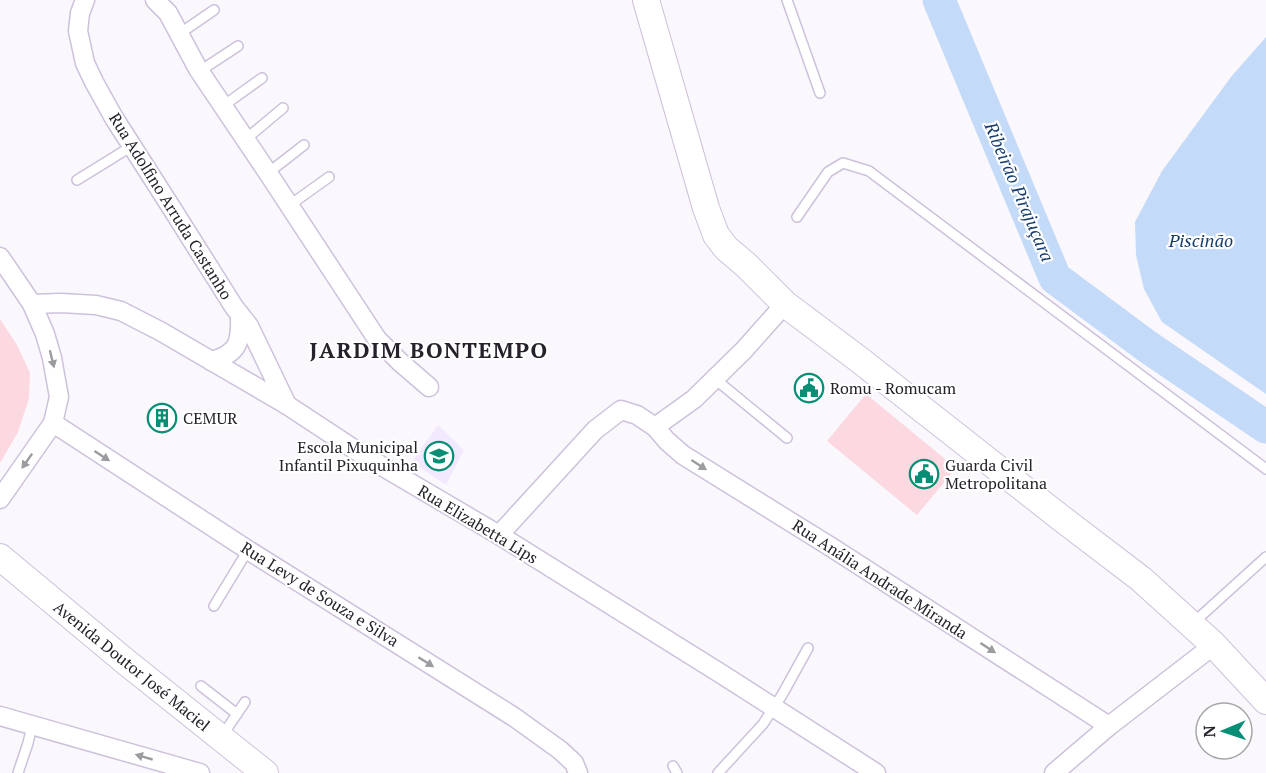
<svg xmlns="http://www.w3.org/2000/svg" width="1266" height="773" viewBox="0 0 1266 773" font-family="'PT Serif',serif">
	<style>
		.built { fill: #f3e9fe }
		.green { fill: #fcd8e1 }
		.water { fill: #c3daf8 }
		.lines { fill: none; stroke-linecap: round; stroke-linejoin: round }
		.river { stroke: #c3daf8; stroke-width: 33 }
		.lane-casing { stroke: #cec1db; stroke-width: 12 }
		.street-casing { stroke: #cec1db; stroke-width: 21 }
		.secondary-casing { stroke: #cec1db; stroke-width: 28 }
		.lane { stroke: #fff; stroke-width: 9 }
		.street { stroke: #fff; stroke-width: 18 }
		.secondary { stroke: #fff; stroke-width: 26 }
		.oneway { fill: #9d9ba0 }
		.labels { text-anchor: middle; stroke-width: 4.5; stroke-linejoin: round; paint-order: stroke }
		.street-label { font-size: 16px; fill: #26212b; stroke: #fff }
		.poi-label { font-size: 16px; fill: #26212b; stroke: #fff; text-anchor: start }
		.water-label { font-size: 18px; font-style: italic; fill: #163d6a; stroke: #fff }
		.district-label { font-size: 22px; font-weight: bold; letter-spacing: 1.5px; fill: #26212b; stroke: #fff }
	</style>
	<rect width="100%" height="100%" fill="#faf7fd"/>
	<polygon class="built" points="438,425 464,450 446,485 412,462"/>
	<g class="green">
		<polygon points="0,319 17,345 30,373 29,398 18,432 0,463"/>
		<polygon points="866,394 956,468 917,515 827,441"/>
	</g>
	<polygon class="water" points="1266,37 1266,394 1162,322 1144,289 1136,255 1135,222 1162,171 1231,77"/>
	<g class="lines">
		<polyline class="river" points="939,0 1055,278 1148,347 1266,427"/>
		<g class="lane-casing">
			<g id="lane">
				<polyline points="787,0 820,93"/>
				<polyline points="179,34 214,10"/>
				<polyline points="200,71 238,46"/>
				<polyline points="223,106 262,78"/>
				<polyline points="246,139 283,108"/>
				<polyline points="268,173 304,145"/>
				<polyline points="77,180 132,146"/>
				<polyline points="290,205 329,177"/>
				<polyline points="797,217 828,172 843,163 869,171 1266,469"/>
				<polyline points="715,379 787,438"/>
				<polyline points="214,606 248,550"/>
				<polyline points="1192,624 1266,557"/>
				<polyline points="201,686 237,714"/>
				<polyline points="222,736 245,702"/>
				<polyline points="673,766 677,773"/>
				<polyline points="18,773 28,743 32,726"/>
				<polyline points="718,773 763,724 782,695 808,648"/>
			</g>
		</g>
		<g class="street-casing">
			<g id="street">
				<polyline points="85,0 80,13 78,31 85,63 94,82 114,118 171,207 234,307 249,326 287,405"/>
				<polyline points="155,0 168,13 198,69 268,173 377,339 400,362 429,387"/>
				<polyline points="0,257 32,304 45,334 52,358 59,397 53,423 0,499"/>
				<polyline points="32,304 61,303 96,305 121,311 160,331 287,405 363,455 499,535 723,675 876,773"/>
				<path d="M211 361C239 354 241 341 240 315"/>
				<polyline points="53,423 248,550 514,717 560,750 574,763 578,773"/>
				<polyline points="655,427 667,441 683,455 831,547 1109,726"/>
				<polyline points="499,535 595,430 621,410 637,415 655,427 694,399 744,350 785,304"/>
				<polyline points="0,716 200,773"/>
				<polyline points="1054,773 1109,726 1214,645"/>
			</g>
		</g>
		<g class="secondary-casing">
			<g id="secondary">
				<polyline points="646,0 706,208 716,235 726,248 746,265 785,304 861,361 1061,518 1141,579 1214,645 1266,701"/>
				<polyline points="0,557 126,662 265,773"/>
			</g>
		</g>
		<use href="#lane" class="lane"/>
		<use href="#street" class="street"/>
		<use href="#secondary" class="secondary"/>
	</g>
	<defs><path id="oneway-solid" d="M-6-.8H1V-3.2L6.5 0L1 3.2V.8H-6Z" transform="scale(1.5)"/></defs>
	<g class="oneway">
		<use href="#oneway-solid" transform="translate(52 359) rotate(76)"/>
		<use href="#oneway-solid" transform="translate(102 456) rotate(33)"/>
		<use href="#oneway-solid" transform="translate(27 461) rotate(125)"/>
		<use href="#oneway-solid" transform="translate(699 465) rotate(33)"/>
		<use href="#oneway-solid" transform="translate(988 648) rotate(33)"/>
		<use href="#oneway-solid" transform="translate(426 662) rotate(32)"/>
		<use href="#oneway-solid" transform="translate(144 757) rotate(-164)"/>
	</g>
	<defs>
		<g id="civic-ring" transform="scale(1.5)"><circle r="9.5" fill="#fff" stroke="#078e75" stroke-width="1.5"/><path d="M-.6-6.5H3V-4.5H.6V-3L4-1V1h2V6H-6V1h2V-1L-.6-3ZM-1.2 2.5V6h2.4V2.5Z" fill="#078e75"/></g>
		<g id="building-ring" transform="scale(1.5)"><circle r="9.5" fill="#fff" stroke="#078e75" stroke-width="1.5"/><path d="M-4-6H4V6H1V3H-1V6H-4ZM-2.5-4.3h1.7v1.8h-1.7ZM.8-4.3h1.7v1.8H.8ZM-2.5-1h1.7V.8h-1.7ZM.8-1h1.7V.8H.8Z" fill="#078e75"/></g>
		<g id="school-ring" transform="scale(1.5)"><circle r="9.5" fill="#fff" stroke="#078e75" stroke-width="1.5"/><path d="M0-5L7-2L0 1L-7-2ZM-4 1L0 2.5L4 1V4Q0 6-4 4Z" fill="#078e75"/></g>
	</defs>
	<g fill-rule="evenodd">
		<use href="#civic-ring" x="809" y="388"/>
		<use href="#building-ring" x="162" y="418"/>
		<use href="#school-ring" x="439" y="456"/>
		<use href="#civic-ring" x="924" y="474"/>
	</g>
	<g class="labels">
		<g class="street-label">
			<text transform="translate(171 206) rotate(58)" y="6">Rua Adolfino Arruda Castanho</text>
			<text transform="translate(478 524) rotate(31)" y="6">Rua Elizabetta Lips</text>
			<text transform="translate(880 579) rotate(33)" y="6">Rua Anália Andrade Miranda</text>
			<text transform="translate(320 594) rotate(32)" y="6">Rua Levy de Souza e Silva</text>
			<text transform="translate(132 666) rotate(39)" y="6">Avenida Doutor José Maciel</text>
		</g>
		<g class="poi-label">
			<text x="830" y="394">Romu - Romucam</text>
			<text x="183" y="424">CEMUR</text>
			<text x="418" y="453" text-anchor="end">Escola Municipal<tspan x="418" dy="18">Infantil Pixuquinha</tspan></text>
			<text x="945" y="471">Guarda Civil<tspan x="945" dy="18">Metropolitana</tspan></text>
		</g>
		<g class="water-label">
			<text transform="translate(1019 192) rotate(67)" y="6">Ribeirão Pirajuçara</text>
			<text x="1201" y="247">Piscinão</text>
		</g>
		<g class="district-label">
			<text x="429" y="358">JARDIM BONTEMPO</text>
		</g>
	</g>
	<g transform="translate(1224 731) rotate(268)"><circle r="28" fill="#ffffff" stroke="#a8a6aa" stroke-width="1.5"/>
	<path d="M0-4.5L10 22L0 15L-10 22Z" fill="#078e75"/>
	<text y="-9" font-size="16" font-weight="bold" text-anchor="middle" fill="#26212b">N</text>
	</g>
</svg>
